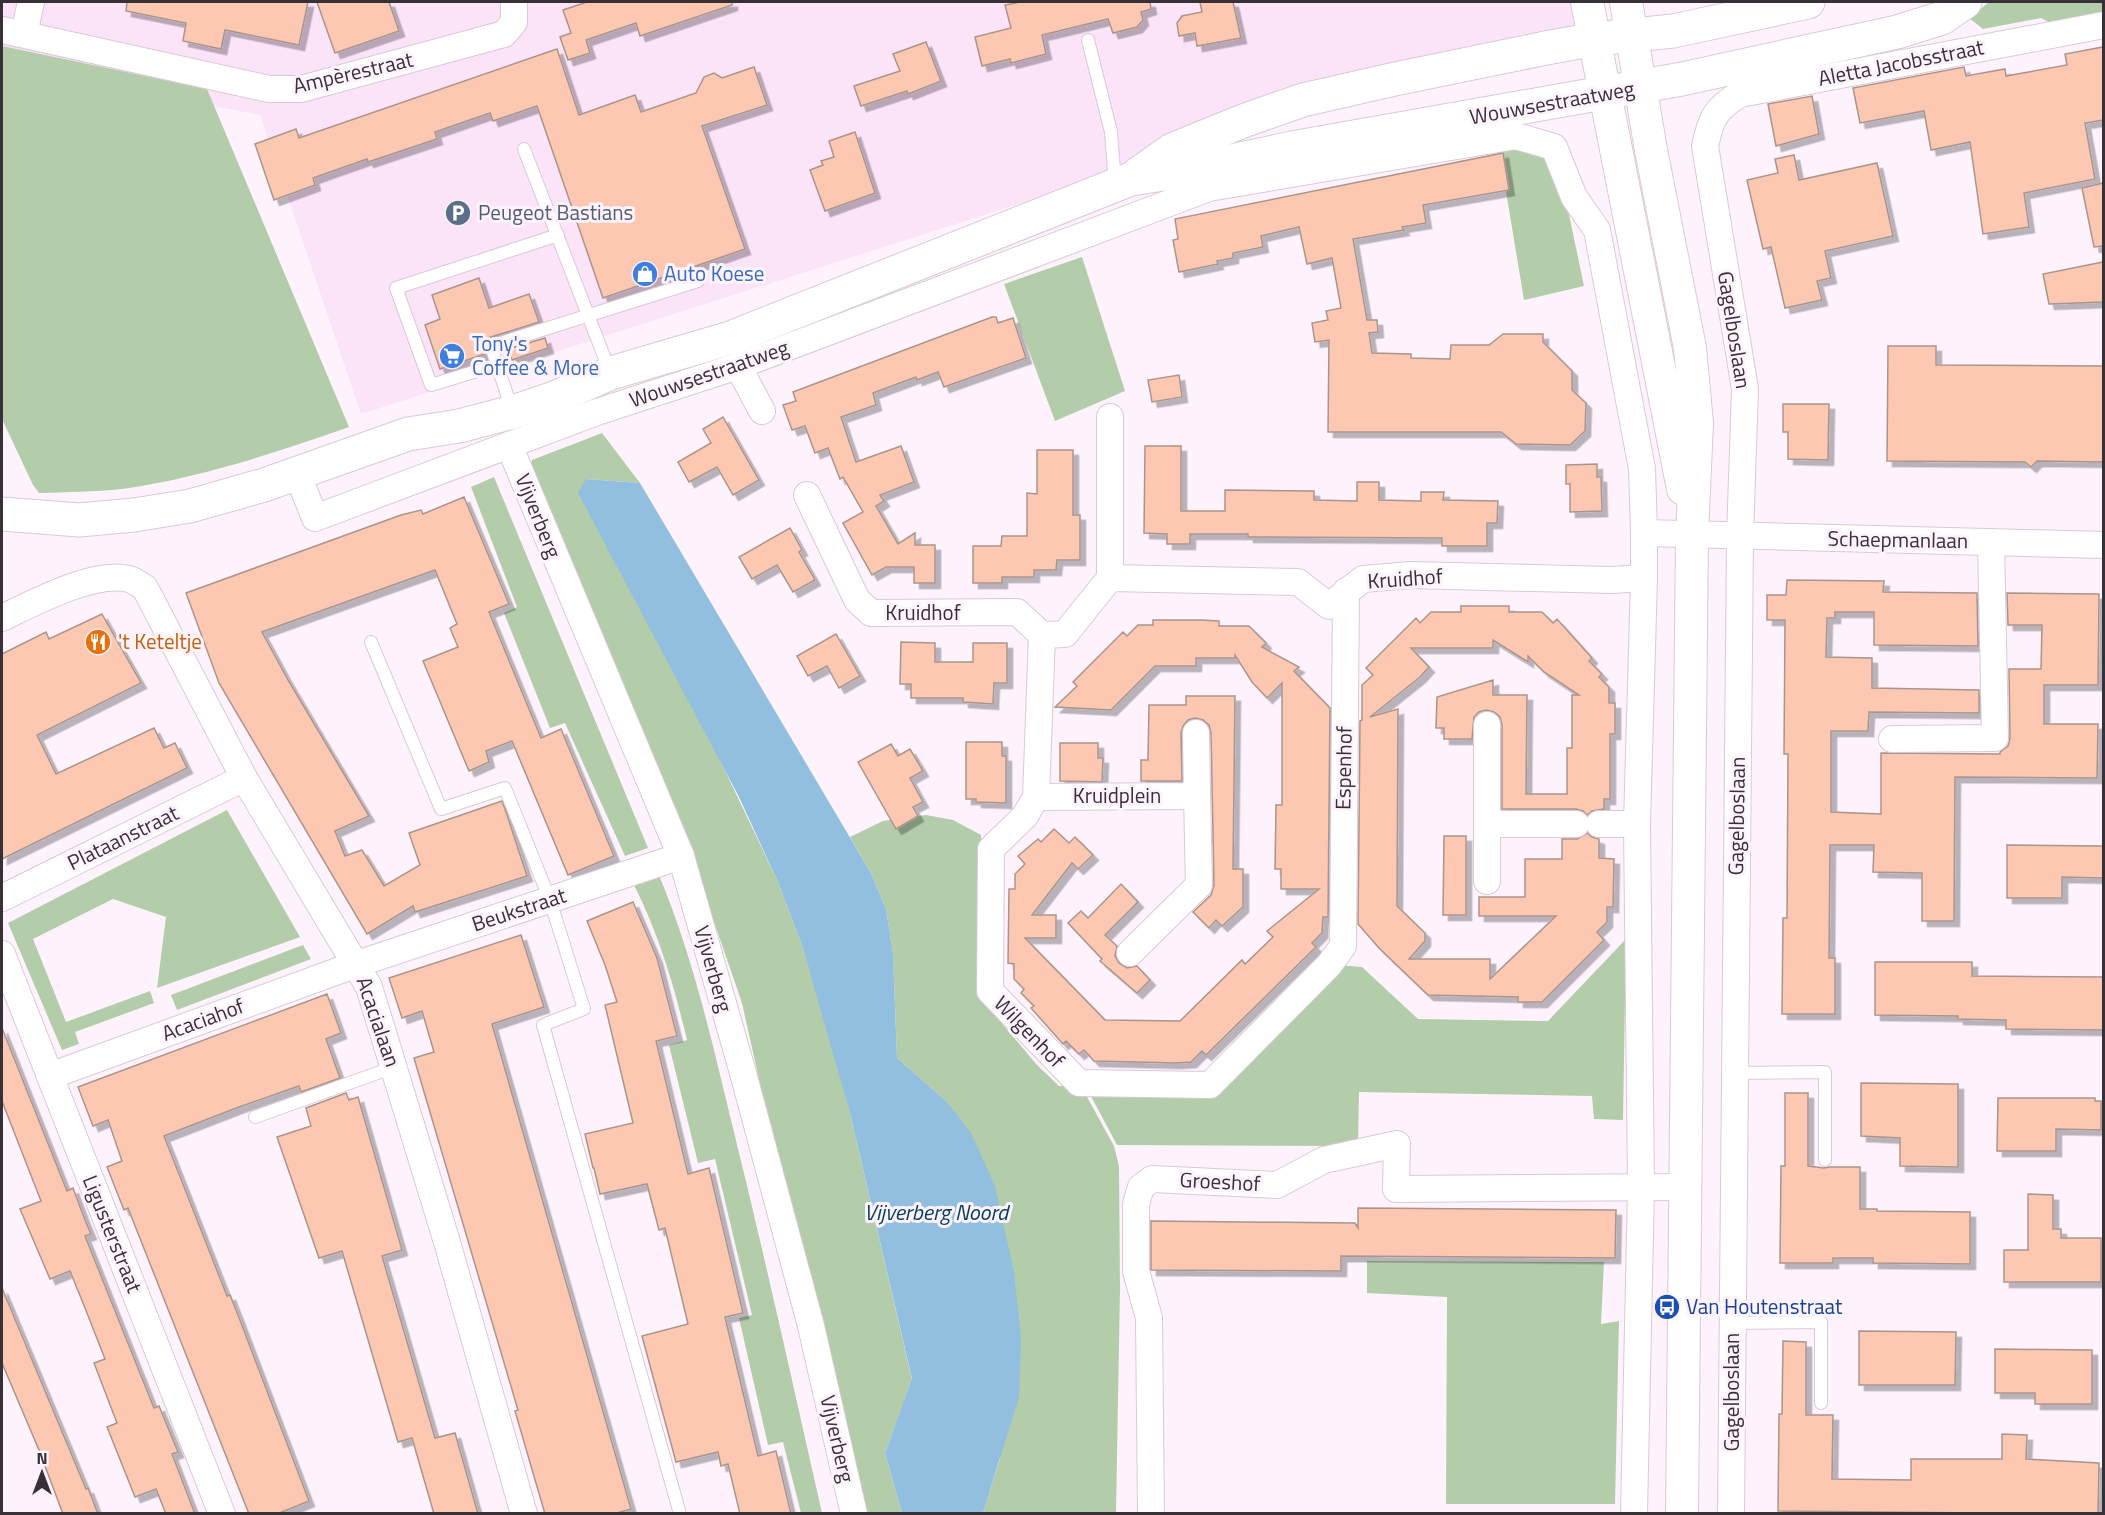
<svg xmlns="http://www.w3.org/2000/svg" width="2105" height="1515" viewBox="0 0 2105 1515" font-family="'Titillium Web',sans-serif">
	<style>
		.built { fill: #fbe3f8 }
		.green { fill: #b3cca9 }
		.water { fill: #92bfdf }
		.building { fill: #fcc8b2; stroke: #aa958c; stroke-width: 1.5; filter: url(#shadow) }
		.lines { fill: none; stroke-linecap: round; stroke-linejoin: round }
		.service-casing { stroke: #dac9d8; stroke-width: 14 }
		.minor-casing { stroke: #dac9d8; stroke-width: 28 }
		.tertiary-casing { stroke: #dac9d8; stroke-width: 34 }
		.secondary-casing { stroke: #dac9d8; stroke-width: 35 }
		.service { stroke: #fff; stroke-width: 12 }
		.minor { stroke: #fff; stroke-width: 26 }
		.tertiary { stroke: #fff; stroke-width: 32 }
		.secondary { stroke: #fff; stroke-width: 33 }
		.labels { text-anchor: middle; stroke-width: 6; stroke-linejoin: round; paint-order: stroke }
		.street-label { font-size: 21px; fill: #373137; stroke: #fef3fd }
		.service-label { font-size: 21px; fill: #4e5e75; stroke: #fef3fd; text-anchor: start }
		.shop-label { font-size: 21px; fill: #366cbe; stroke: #fef3fd; text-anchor: start }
		.food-label { font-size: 21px; fill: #c56008; stroke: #fef3fd; text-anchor: start }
		.transit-label { font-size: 21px; fill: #164399; stroke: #fef3fd; text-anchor: start }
		.water-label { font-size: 22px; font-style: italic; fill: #043f5e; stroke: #fef3fd }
	</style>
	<defs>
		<filter id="shadow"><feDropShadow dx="5.5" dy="5.5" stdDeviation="0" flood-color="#0004"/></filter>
	</defs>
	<rect width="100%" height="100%" fill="#fef3fd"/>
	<polygon class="built" points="2,2 1582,2 1586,23 361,414 260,115 2,65"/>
	<g class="green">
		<polygon points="1989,2 2103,2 2103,16 2054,25 2041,18 1983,29 1969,18"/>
		<path d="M2 46 207 89 349 427C275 453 200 478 122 489 95 492 66 492 39 493L33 485 2 419Z"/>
		<polygon points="1498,143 1540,145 1559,167 1584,286 1524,300"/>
		<polygon points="1082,257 1125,391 1055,421 1004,284"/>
		<polygon points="602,433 640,483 586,479 778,882 803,948 827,1028 851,1117 912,1380 885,1453 902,1513 856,1513 742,1003 690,852 529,470 532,460"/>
		<polygon points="494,477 648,848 625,856 565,723 550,728 504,613 517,607 471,487"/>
		<polygon points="227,810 300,937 157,988 166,917 113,899 33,939 66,1022 150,991 154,1003 75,1032 79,1044 62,1050 8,923"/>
		<polygon points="926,815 953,820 981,835 984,1002 1037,1065 1059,1086 1081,1086 1114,1146 1119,1166 1120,1289 1116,1513 983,1513 1000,1459 947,1102 897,1058 893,953 886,909 871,873 850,837 883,821"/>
		<path d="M658 873C691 951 710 1033 730 1116 763 1248 792 1381 822 1513H801L783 1442 768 1445 739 1318 752 1315 715 1159 698 1163 669 1045 687 1040C674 985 658 931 632 881Z"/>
		<polygon points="1626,939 1623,1120 1594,1119 1592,1096 1359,1092 1358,1146 1117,1145 1085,1085 1213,1091 1338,965 1362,967 1418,1019 1548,1021"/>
		<polygon points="303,945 311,959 177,1010 171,995"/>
		<polygon points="1367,1261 1604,1262 1601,1324 1619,1321 1615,1504 1446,1504 1447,1297 1367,1293"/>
	</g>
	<polygon class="water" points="586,479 640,483 871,873 886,909 893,953 897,1058 947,1102 971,1133 995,1186 1014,1272 1021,1338 1019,1397 983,1513 902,1513 885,1453 912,1379 851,1117 803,948 778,882 739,797 578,493"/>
	<g class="building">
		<polygon points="127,2 308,2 299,45 225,30 221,49 183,41 186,23 126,11"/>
		<polygon points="317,2 389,2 399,31 335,53"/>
		<polygon points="587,2 732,2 732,5 640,36 636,23 586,40 590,53 568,60 560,37 571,33 563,10"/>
		<polygon points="1020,2 1150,2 1151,9 1141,12 1143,20 1137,27 1113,33 1108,19 1042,35 1046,54 1011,63 1010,59 982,66 975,37 1011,28 1005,5"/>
		<polygon points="1200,2 1233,2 1241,38 1197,46 1195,33 1179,36 1177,23 1182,16 1202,12"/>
		<polygon points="926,42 941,81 908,94 907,91 861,106 854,86 900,71 893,54"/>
		<polygon points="2103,47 2103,120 2085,123 2095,179 2024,193 2029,227 1983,234 1970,142 1931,150 1924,111 1860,123 1853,88 1964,67 1966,76 2005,69 2006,76 2067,65 2065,54"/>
		<polygon points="557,49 579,115 635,95 641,112 696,93 704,77 714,73 722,78 754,67 767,105 702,126 745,249 603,298 537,106 493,121 490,113 435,132 437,139 368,162 367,159 313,178 315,185 274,200 255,144 296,129 299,138"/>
		<polygon points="1812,96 1819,134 1776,146 1768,104"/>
		<polygon points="855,132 875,193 825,211 810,170 823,165 821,161 834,157 829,141"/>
		<polygon points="1503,153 1509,190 1423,205 1426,223 1402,227 1404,230 1353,239 1367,320 1377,320 1378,332 1369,333 1372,353 1411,354 1411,358 1450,359 1451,345 1489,345 1503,334 1543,334 1543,342 1572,371 1572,390 1586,403 1585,431 1570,445 1516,444 1501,432 1328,432 1329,340 1315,342 1312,323 1328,320 1326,311 1341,308 1332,258 1307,264 1299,227 1261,236 1263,247 1233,253 1233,258 1217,261 1218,264 1179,272 1173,240 1178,239 1175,219"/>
		<polygon points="1794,155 1799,180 1877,163 1893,236 1825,251 1831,278 1817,281 1822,300 1785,308 1771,247 1763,249 1747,180 1778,173 1775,159"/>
		<polygon points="2103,183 2103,246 2094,247 2082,188"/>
		<polygon points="2103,262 2103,302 2049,304 2043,274"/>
		<polygon points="479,278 489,308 529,294 539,322 488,338 483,345 485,354 440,369 425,325 440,319 432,295"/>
		<polygon points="992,317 996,317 998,323 1013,318 1026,358 944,387 938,372 917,380 916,377 873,393 876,405 841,417 856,462 901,446 914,482 880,495 884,501 876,506 898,544 915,533 915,545 935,545 935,583 914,583 914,567 886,567 872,575 843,523 863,512 843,477 840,479 828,448 815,453 805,426 792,430 783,405 796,401 793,392"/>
		<polygon points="545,338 548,348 512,360 508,349"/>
		<polygon points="1888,346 1936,346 1936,365 2103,366 2103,462 2037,461 2031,467 2025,462 1887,461"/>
		<polygon points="1179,375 1182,397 1152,402 1148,380"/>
		<polygon points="1783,404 1829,404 1828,460 1788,459 1788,432 1783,432"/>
		<polygon points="723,417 759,480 733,495 717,467 689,482 678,462 711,443 703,429"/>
		<polygon points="1145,446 1181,446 1181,511 1225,511 1225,490 1314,491 1314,500 1357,501 1357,482 1379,482 1379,500 1421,501 1421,492 1444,492 1443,500 1498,501 1497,523 1487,523 1487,546 1442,546 1442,538 1248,537 1248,534 1190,534 1190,544 1167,544 1167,534 1144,533"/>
		<polygon points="1037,450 1073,450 1073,515 1080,515 1080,560 1057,560 1056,570 1034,570 1034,577 1002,577 1002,583 973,583 973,546 1001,546 1002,536 1027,536 1027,493 1037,494"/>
		<polygon points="1597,464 1597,477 1601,477 1602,511 1570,512 1570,484 1566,484 1566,465"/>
		<polygon points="464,497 509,604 489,612 510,663 541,738 561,729 614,856 568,875 512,741 486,751 489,762 469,771 423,661 458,647 450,628 457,624 435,570 262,632 288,680 369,816 335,831 345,856 362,850 384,886 420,865 409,833 502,801 506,812 527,876 415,912 413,906 367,934 219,683 186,593 401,515 421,510 423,514"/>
		<polygon points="790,528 802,550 799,552 815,580 793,592 777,565 752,579 739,557"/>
		<polygon points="1787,580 1884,581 1883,592 1977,593 1978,646 1874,645 1874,612 1835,612 1835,618 1827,618 1826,657 1872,658 1872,688 1979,690 1979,713 1869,712 1868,731 1831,731 1831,812 1881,814 1881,753 2000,754 2000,752 2008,746 2010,738 2009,669 2041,669 2042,625 2008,625 2007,593 2099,594 2098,685 2044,685 2044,724 2098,724 2097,778 1955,777 1954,921 1922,921 1922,873 1873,872 1874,845 1830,845 1829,958 1835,958 1835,1014 1782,1014 1783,918 1787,918 1788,754 1784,754 1785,620 1767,620 1767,595 1786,595"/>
		<polygon points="1461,606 1509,606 1509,612 1542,612 1553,623 1557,619 1592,658 1589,661 1602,674 1599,677 1609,687 1609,703 1615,703 1615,734 1610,734 1610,799 1604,799 1604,809 1592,811 1587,815 1583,811 1576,809 1502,809 1502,725 1500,717 1494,712 1486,710 1479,712 1474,717 1472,739 1444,739 1444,728 1436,728 1437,697 1493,680 1493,695 1527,695 1526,794 1567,794 1567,748 1572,748 1572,695 1579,695 1544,672 1528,656 1528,662 1493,640 1493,648 1411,648 1429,667 1420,677 1370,717 1398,709 1397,906 1425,933 1425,941 1409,959 1490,959 1490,979 1556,916 1479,916 1479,897 1525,897 1525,859 1562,859 1562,839 1577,839 1587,833 1592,837 1599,839 1599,858 1614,859 1613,907 1607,907 1607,922 1597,932 1604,940 1542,1002 1518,1002 1518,997 1428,995 1379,948 1358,924 1360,721 1362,720 1362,685 1373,675 1366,668 1416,618 1420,623 1431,612 1461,612"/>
		<polygon points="102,614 141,683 37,735 56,774 154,728 164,748 175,743 187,768 2,859 2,654 46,632 49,639"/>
		<polygon points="1153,620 1201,620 1219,621 1219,626 1249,626 1266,643 1262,647 1299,667 1294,671 1330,708 1328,917 1323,917 1322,933 1312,943 1316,947 1206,1055 1202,1051 1191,1062 1176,1063 1094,1061 1084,1050 1079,1054 1066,1041 1063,1044 1031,1008 1034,1006 1021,993 1024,989 1014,979 1014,964 1008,963 1009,889 1015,889 1015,874 1025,864 1018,856 1038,839 1041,842 1054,829 1069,843 1075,837 1093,855 1078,869 1072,863 1032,915 1056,915 1056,938 1025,938 1105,1020 1180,1021 1242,960 1245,964 1273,937 1267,931 1319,889 1281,889 1281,869 1275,869 1276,805 1282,805 1282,683 1267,698 1252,682 1235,655 1235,658 1196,658 1196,666 1155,666 1111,710 1055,707 1077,686 1073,682 1123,632 1127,636 1138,625 1153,625"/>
		<polygon points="836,634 860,676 839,688 827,666 808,676 797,656"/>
		<polygon points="901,642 935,643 935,662 973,662 973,643 1007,643 1007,683 994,683 993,704 963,702 963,698 911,698 911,684 900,684"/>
		<polygon points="1186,696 1235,696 1233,869 1243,869 1243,907 1222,926 1216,920 1209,928 1193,912 1211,895 1214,885 1211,733 1209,725 1203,720 1195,718 1188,720 1183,726 1181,733 1182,781 1141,781 1141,760 1148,760 1149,705 1186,705"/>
		<polygon points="966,742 1002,742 1002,756 1006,756 1006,803 976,802 976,799 966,799"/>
		<polygon points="1060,743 1098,743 1098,758 1103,758 1102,782 1060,781"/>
		<polygon points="891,744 898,756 910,749 923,771 910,778 923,802 913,807 918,816 896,829 858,762"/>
		<polygon points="1444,836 1466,836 1466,915 1443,915"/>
		<polygon points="2007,845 2103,846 2103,878 2062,877 2062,898 2007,898"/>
		<polygon points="1121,884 1138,902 1105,935 1117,946 1115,956 1119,963 1127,968 1137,966 1150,980 1137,993 1100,961 1102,959 1068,923 1081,911 1088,918"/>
		<polygon points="633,902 657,958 677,1036 656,1041 688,1174 709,1168 743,1313 725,1317 758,1456 776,1451 791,1514 740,1514 728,1464 721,1466 718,1452 676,1462 642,1336 688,1324 665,1228 659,1230 647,1184 600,1194 594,1168 593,1168 585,1134 633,1123 605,1005 617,1002 605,965 587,921"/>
		<polygon points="521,935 544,1007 492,1024 631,1509 613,1514 545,1514 515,1411 518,1410 414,1058 434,1052 422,1011 402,1018 389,978"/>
		<polygon points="1875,962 1972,962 1972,976 2103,977 2103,1030 2006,1029 2006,1020 1958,1019 1958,1016 1875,1015"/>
		<polygon points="327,994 341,1033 326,1039 340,1078 301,1092 299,1086 239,1107 164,1136 227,1296 230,1295 238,1315 309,1501 277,1514 249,1514 128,1208 124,1210 107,1167 122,1161 108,1120 93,1126 78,1087"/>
		<polygon points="2,1028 67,1191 73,1188 85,1220 91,1234 85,1236 154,1408 159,1406 178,1452 172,1454 195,1514 166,1514 156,1489 135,1497 107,1427 117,1423 94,1363 105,1359 85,1308 70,1271 50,1279 20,1209 41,1201 2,1101"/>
		<polygon points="1861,1083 1958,1084 1958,1167 1900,1166 1900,1138 1861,1136"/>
		<polygon points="346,1093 349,1100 358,1097 402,1250 382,1256 435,1438 455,1433 478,1514 434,1514 412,1438 398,1442 342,1251 319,1258 277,1137 311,1126 306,1108"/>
		<polygon points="1785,1093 1808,1093 1808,1166 1824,1168 1830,1167 1860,1167 1860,1209 1877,1209 1877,1211 1970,1212 1970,1264 1873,1263 1873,1258 1833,1258 1833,1263 1780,1263 1781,1166 1785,1166"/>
		<polygon points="1998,1098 2095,1098 2095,1101 2101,1101 2101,1130 2056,1129 2056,1151 1997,1151"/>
		<polygon points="2028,1194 2053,1195 2053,1229 2061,1229 2061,1238 2101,1238 2101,1282 2004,1282 2004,1250 2028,1250"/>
		<polygon points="1358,1208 1616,1210 1615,1258 1341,1256 1341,1271 1151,1270 1151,1221 1355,1223 1358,1228"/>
		<polygon points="2,1288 86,1489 88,1488 98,1514 63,1514 39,1450 2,1363"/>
		<polygon points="1859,1331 1956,1332 1955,1385 1859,1385"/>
		<polygon points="1783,1341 1806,1342 1806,1415 1833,1415 1832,1479 1911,1480 1911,1459 2002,1459 2002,1434 2027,1435 2026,1459 2099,1463 2098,1514 1778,1511 1779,1414 1782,1414"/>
		<polygon points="1995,1349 2092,1350 2092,1404 2035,1404 2035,1393 1995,1393"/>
	</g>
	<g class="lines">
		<g class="service-casing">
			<g id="service">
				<polyline points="1088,40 1111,132 1115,183"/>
				<polyline points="524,149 610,372"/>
				<polyline points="497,365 431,385 396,288 558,235"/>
				<polyline points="512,410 491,346 698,281"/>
				<polyline points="371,642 441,809 505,788 550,900 584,1009 543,1025 680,1514"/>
				<polyline points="1734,1073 1825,1072 1825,1160"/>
				<polyline points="255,1117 394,1067"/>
				<polyline points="1732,1323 1821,1322 1821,1403"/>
			</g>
		</g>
		<g class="minor-casing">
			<g id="minor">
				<polyline points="2,30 269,89 301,89 504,34 514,22 514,2"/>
				<polyline points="24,34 31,2"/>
				<polyline points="738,366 762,411"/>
				<polyline points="509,445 681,856 743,1073 811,1326 854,1514"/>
				<polyline points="297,473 315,518 597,412 738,366 1209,188 1516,136 1554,147 1574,197 1597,230 1642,469 1644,533 1644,578 1637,824 1641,1187 1634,1514"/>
				<polyline points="807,495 857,600 871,613 1017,612 1042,635 1065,634 1110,578 1298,582 1329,606 1363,579 1410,575 1612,580 1644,578"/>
				<polyline points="1644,533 2104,545"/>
				<polyline points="1110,578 1110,417"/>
				<path d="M2 618C33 603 95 570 129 579 134 580 140 585 145 588L244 778 369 987 447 1242 524 1514"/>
				<polyline points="1042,635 1036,797 1025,816 991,849 990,991 1079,1083 1210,1085 1329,965 1343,946 1346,591"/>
				<polyline points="1487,725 1487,824 1576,824"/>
				<polyline points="1892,739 1995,738 1991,542"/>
				<polyline points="1036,797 1197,796 1196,733"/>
				<polyline points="1487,824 1487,881"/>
				<polyline points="1599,824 1637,824"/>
				<polyline points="2,898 244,778"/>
				<polyline points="1130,953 1199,885 1197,796"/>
				<polyline points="2,954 222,1514"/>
				<polyline points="50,1076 357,964 681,856"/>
				<polyline points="1151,1514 1149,1318 1136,1271 1136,1204 1141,1187 1152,1179 1277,1185 1324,1160 1397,1144 1396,1189 1686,1187"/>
				<path d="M1731 1514 1740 537 1745 389 1705 146C1711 118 1715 109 1740 94L2104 25"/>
			</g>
		</g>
		<g class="tertiary-casing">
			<g id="tertiary">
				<polyline points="1587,2 1683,489"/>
				<polyline points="1626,2 1651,150 1690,348 1697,423 1692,534 1682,1514"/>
			</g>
		</g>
		<g class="secondary-casing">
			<g id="secondary">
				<polyline points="1138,174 1172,150 1243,121 1303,100 1395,79 1546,48 1595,39 1673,31 1808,2"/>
				<polyline points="2,514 79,520 134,515 190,506 264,485 408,434 459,426 513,412 554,398 611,373 730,338 1131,179 1189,170 1292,148 1682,79 1897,32 1942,18 1965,2"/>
			</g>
		</g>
		<use href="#service" class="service"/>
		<use href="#minor" class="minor"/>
		<use href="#tertiary" class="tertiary"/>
		<use href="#secondary" class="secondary"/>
	</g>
	<defs>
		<g id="parking-disc" transform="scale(1.35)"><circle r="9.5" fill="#5c6f8a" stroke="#fef3fd"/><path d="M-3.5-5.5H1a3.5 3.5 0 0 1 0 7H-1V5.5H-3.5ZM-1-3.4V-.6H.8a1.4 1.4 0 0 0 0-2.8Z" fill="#fff"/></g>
		<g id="shop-disc" transform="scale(1.35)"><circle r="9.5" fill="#3f7fe0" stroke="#fef3fd"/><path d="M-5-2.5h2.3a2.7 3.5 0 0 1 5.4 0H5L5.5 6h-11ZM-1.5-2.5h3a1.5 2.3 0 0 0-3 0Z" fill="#fff"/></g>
		<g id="supermarket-disc" transform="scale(1.35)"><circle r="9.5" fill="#3f7fe0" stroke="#fef3fd"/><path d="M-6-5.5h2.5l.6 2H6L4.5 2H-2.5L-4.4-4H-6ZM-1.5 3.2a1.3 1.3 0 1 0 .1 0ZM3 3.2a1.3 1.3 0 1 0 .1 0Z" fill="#fff"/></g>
		<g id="restaurant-disc" transform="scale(1.35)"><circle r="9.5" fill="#e8710a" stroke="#fef3fd"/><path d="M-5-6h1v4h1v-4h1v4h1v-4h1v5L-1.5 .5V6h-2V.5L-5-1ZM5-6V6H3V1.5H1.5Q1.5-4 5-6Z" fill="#fff"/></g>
		<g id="bus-disc" transform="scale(1.35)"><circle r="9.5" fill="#1a4fb4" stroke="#fef3fd"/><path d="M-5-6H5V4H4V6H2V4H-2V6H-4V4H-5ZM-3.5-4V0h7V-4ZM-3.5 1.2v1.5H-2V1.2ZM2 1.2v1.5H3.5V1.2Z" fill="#fff"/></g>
	</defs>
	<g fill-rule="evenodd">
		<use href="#parking-disc" x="458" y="213"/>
		<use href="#shop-disc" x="645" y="274"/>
		<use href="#supermarket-disc" x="452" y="356"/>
		<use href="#restaurant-disc" x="98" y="642"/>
		<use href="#bus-disc" x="1667" y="1307"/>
	</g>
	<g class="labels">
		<g class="street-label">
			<text transform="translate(1901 63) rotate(-11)" y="7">Aletta Jacobsstraat</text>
			<text transform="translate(353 73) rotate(-13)" y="7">Ampèrestraat</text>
			<text transform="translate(1552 103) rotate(-10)" y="7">Wouwsestraatweg</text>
			<text transform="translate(1734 330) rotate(81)" y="7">Gagelboslaan</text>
			<text transform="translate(709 374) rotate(-19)" y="7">Wouwsestraatweg</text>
			<text transform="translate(538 516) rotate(68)" y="7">Vijverberg</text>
			<text transform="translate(1898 540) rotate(1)" y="7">Schaepmanlaan</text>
			<text transform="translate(1405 579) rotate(-4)" y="7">Kruidhof</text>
			<text x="923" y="620">Kruidhof</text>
			<text transform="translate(1344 768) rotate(-89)" y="7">Espenhof</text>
			<text x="1117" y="803">Kruidplein</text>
			<text transform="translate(1737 816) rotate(-89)" y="7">Gagelboslaan</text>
			<text transform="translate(123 838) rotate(-26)" y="7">Plataanstraat</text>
			<text transform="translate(519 910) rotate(-18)" y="7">Beukstraat</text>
			<text transform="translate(713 969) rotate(74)" y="7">Vijverberg</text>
			<text transform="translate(203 1020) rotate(-20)" y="7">Acaciahof</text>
			<text transform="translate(378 1022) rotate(71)" y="7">Acacialaan</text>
			<text transform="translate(1029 1032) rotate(46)" y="7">Wilgenhof</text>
			<text transform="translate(1220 1182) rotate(3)" y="7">Groeshof</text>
			<text transform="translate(112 1234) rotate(68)" y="7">Ligusterstraat</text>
			<text transform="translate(1732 1392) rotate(-90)" y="7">Gagelboslaan</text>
			<text transform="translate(837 1439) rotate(77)" y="7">Vijverberg</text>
		</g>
		<g class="service-label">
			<text x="478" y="220">Peugeot Bastians</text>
		</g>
		<g class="shop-label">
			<text x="664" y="281">Auto Koese</text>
			<text x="472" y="351">Tony's<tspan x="472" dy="24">Coffee &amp; More</tspan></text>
		</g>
		<g class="food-label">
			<text x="118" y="649">'t Keteltje</text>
		</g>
		<g class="transit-label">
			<text x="1686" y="1314">Van Houtenstraat</text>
		</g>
		<g class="water-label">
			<text x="936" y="1220">Vijverberg Noord</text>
		</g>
	</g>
	<rect width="2105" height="1515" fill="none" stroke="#373137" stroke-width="6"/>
	<g transform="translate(42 1473)" stroke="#fef3fd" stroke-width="4.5" paint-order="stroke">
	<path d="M0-4.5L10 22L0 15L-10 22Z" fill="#373137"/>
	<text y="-9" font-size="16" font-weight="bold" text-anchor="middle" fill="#373137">N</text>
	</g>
</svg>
